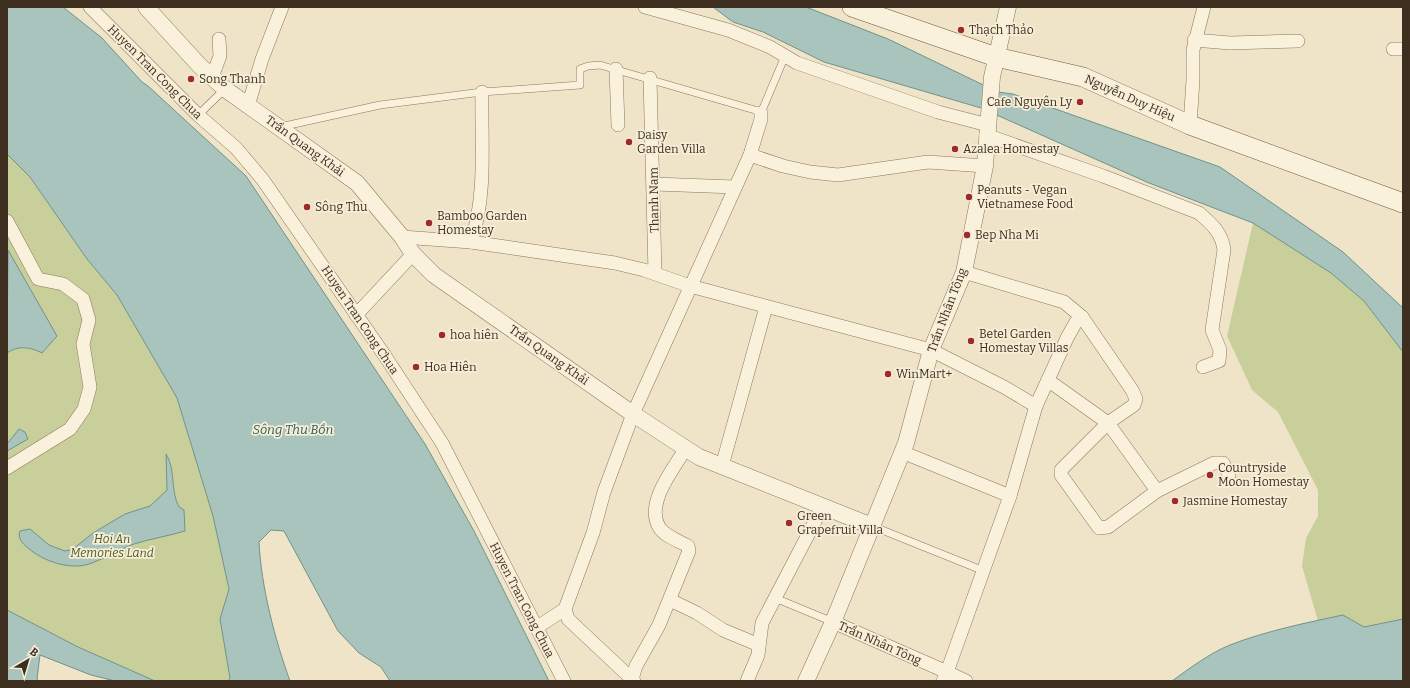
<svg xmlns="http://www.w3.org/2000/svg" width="1410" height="688" viewBox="0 0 1410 688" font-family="Bitter,serif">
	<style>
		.green { fill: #c9cf9b }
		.water { fill: #a9c4bc; stroke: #6f938a }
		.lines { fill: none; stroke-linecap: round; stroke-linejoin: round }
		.service-casing { stroke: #8d765c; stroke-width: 8 }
		.minor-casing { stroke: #8d765c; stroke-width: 14 }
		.tertiary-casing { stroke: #8d765c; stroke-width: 17 }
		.secondary-casing { stroke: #6f573f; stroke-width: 20 }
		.service { stroke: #faf1dc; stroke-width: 7 }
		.minor { stroke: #faf1dc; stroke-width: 13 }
		.tertiary { stroke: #faf1dc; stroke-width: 16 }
		.secondary { stroke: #faf1dc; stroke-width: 19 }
		.poi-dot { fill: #9e2a2b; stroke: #f7eed8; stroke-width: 1.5 }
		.labels { text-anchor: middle; stroke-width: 3.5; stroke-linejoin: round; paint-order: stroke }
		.poi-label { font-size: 12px; fill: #3d2e20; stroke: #f7eed8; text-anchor: start }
		.street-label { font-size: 12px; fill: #3d2e20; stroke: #f7eed8 }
		.park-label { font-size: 12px; font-style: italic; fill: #4d5a26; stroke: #f7eed8 }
		.water-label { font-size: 13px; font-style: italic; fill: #2f5d5a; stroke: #f7eed8 }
	</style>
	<rect width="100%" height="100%" fill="#f0e4c8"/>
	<g class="green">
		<polygon points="7,154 30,177 87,259 117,295 177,398 213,516 229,589 220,619 230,678 228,681 155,681 78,647 7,610"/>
		<polygon points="1253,223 1331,273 1364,301 1403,352 1403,619 1364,627 1343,615 1318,621 1302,566 1306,538 1318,516 1318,490 1278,412 1252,390 1227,336"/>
	</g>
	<g class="water">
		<path d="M7 7H63L102 38 142 82 148 86 246 176 425 444 474 531 549 681H390L381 667 359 653 338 631 284 531 271 530 259 542C261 586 275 640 290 681H228L230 678 220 619 229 589 213 516 177 398 117 295 87 259 30 177 7 154Z"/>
		<polygon points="713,7 806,7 888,39 998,92 1013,94 1220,167 1343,252 1403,308 1403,352 1364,301 1331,273 1253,223 1149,183 981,108 824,62 763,32 733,22"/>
		<path d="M8 250 57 336 42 353C30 347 19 345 7 353Z"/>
		<polygon points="19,429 25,432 28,439 7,451 7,444"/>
		<path d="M166 454C176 470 170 490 179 507L184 510 185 531C168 536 150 539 134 544 119 549 106 558 92 563 72 571 44 562 28 548 23 544 17 538 20 531L30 529 49 545 65 551 73 549 93 533 125 514 150 506 167 490Z"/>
		<polygon points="7,610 78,647 155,681 115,681 91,675 40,655 37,679 39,681 7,681"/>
		<path d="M1343 615 1364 627 1403 619V681H1172C1190 668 1210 653 1230 645 1266 631 1305 623 1343 615Z"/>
	</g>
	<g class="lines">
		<g class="service-casing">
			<g id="service">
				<polyline points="198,115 225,89"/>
				<polyline points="280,127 380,105 482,92 580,85 580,69 588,66 600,65 755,110 761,113 785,56"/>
				<polyline points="872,526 984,571"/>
				<polyline points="775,598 833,622"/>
			</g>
		</g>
		<g class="minor-casing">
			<g id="minor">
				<polyline points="90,7 198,115 236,148 263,180 385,356 442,443 564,681"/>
				<polyline points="645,7 728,30 770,47 797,63 938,112 988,125"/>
				<polyline points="1194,40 1230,43 1298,41"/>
				<polyline points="1393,49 1403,49"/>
				<polyline points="616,69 618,125"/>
				<polyline points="212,77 220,56 219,39"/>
				<polyline points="650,78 655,273"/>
				<polyline points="248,106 262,59 282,7"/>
				<polyline points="1190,125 1193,80 1193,50 1204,7"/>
				<path d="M986 135 1103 176 1199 213C1212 224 1222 233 1224 250L1212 330 1220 350 1219 361 1203 367"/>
				<polyline points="750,155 783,166 810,172 838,175 928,162 985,166"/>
				<polyline points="654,184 735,187"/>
				<polyline points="7,221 38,279 63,284 83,299 89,320 83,344 90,387 84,409 70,429 7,468"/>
				<polyline points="402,237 471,242 615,263 644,270 690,286 931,350 1004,387 1036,406"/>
				<path d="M471 242C487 195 481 141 482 92"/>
				<polyline points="964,272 1064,302 1082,317 1132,390 1136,399 1134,405 1108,423 1061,470 1061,475 1099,528 1108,527 1157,491 1214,463 1223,463 1229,475"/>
				<polyline points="356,315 413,254"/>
				<polyline points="1049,381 1108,423 1157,491"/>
				<polyline points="902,452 1010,496"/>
				<polyline points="722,466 766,307"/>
				<polyline points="670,600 697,613 723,630 759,645"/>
				<polyline points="833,622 947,672 943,681"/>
				<polyline points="536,628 565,609"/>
				<path d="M632 679 636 666 659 625 689 551 688 546C679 541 664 536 659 527 645 503 674 468 686 448"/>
				<polyline points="634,681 568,619 565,609 593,533 604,492 633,414 750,155 761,119 761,113"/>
				<polyline points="747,681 758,655 762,623 823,506"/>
				<polyline points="966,681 947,672 1010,496 1036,406 1067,338 1076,322 1082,317"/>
			</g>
		</g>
		<g class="tertiary-casing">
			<g id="tertiary">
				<polyline points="146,7 199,65 225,89 357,183 402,237 413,254 434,275 633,414 699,457 872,526"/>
				<polyline points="806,681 833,622 906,443 931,350 964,272 985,166 992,77 1008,7"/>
			</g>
		</g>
		<g class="secondary-casing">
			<polyline id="secondary" points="852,7 996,57 1083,77 1190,125 1403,203"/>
		</g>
		<use href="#service" class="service"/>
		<use href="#minor" class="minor"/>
		<use href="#tertiary" class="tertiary"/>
		<use href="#secondary" class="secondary"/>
	</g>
	<g class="poi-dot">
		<circle cx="961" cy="30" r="4"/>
		<circle cx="191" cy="79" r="4"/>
		<circle cx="1080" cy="102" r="4"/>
		<circle cx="629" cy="142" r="4"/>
		<circle cx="955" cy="149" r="4"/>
		<circle cx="969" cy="197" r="4"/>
		<circle cx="307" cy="207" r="4"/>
		<circle cx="429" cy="223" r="4"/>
		<circle cx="967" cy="235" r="4"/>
		<circle cx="442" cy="335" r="4"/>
		<circle cx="971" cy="341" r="4"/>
		<circle cx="416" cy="367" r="4"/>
		<circle cx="888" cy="374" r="4"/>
		<circle cx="1210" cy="475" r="4"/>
		<circle cx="1175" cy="501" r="4"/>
		<circle cx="789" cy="523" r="4"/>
	</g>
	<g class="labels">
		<g class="poi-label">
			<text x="969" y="34">Thạch Thảo</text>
			<text x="199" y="83">Song Thanh</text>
			<text x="1072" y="106" text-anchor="end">Cafe Nguyên Ly</text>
			<text x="637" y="139">Daisy<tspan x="637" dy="14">Garden Villa</tspan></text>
			<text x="963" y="153">Azalea Homestay</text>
			<text x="977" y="194">Peanuts - Vegan<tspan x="977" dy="14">Vietnamese Food</tspan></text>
			<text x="315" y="211">Sông Thu</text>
			<text x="437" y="220">Bamboo Garden<tspan x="437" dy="14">Homestay</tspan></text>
			<text x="975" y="239">Bep Nha Mi</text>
			<text x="979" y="338">Betel Garden<tspan x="979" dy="14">Homestay Villas</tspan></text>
			<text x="450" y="339">hoa hiên</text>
			<text x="424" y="371">Hoa Hiên</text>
			<text x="896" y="378">WinMart+</text>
			<text x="1218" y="472">Countryside<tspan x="1218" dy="14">Moon Homestay</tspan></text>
			<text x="1183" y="505">Jasmine Homestay</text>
			<text x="797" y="520">Green<tspan x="797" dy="14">Grapefruit Villa</tspan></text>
		</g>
		<g class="street-label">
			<text transform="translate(155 72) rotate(45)" y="4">Huyen Tran Cong Chua</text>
			<text transform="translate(1130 98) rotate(24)" y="4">Nguyễn Duy Hiệu</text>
			<text transform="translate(305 146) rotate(36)" y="4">Trần Quang Khải</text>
			<text transform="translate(654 200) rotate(-91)" y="4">Thanh Nam</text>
			<text transform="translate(947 310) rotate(-69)" y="4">Trần Nhân Tông</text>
			<text transform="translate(360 320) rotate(56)" y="4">Huyen Tran Cong Chua</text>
			<text transform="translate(549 355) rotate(35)" y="4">Trần Quang Khải</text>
			<text transform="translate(522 600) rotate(63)" y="4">Huyen Tran Cong Chua</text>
			<text transform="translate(880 643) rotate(24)" y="4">Trần Nhân Tông</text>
		</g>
		<g class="park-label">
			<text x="112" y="543">Hoi An<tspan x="112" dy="14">Memories Land</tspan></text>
		</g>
		<g class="water-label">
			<text x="293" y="434">Sông Thu Bồn</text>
		</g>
	</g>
	<rect width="1410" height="688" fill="none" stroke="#3d2e20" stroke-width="16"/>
	<g transform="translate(28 660) rotate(38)" stroke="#f7eed8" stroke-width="3" paint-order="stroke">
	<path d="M0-3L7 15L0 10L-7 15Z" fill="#3d2e20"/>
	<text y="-6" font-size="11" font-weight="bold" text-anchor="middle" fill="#3d2e20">B</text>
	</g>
</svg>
